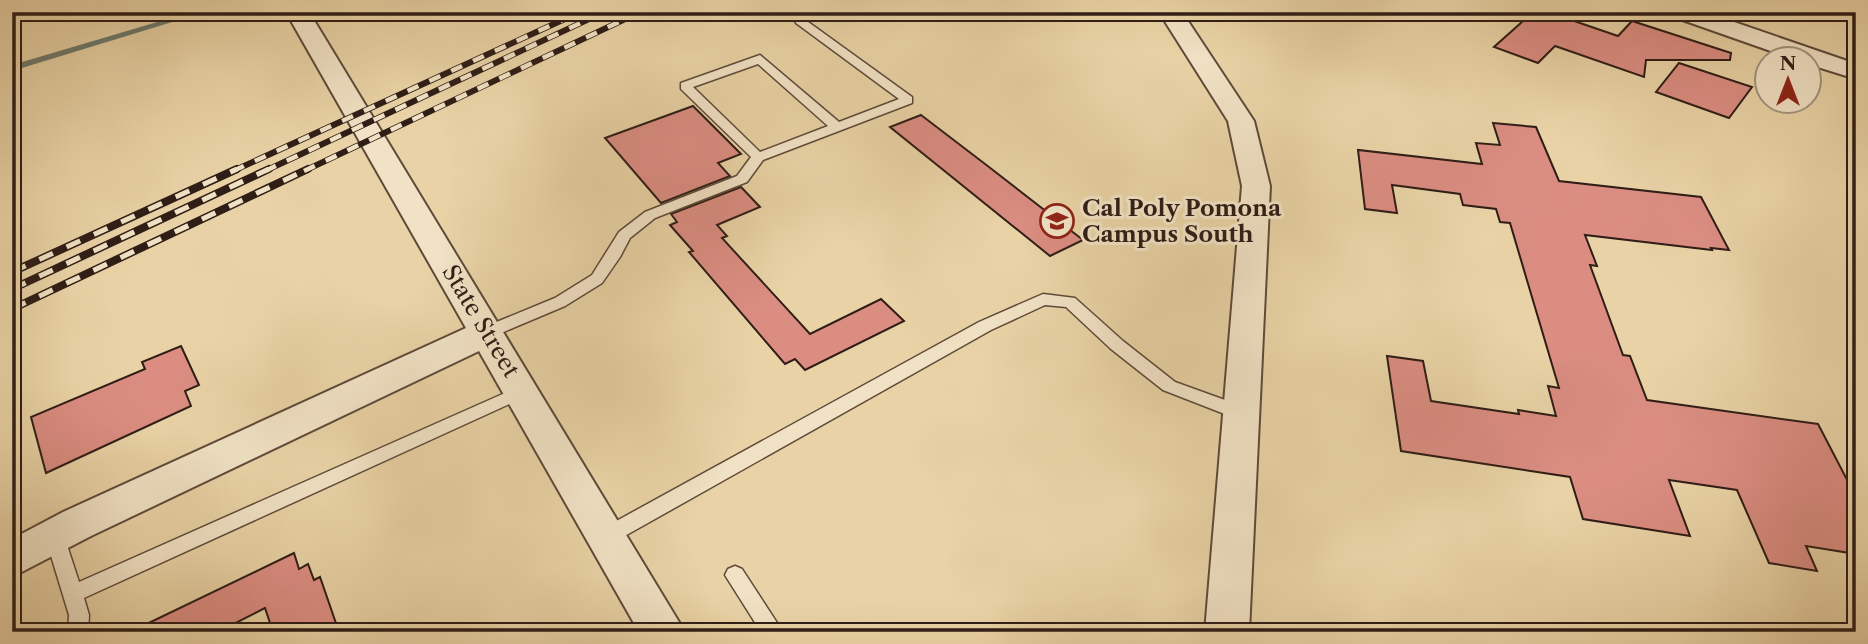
<svg xmlns="http://www.w3.org/2000/svg" width="1868" height="644" viewBox="0 0 1868 644" font-family="'Libre Caslon Text',serif">
	<style>
		.lines { fill: none; stroke-linecap: round; stroke-linejoin: round }
		.stream { fill: #6d7a6d; fill-rule: evenodd }
		.building { fill: #db8d82; stroke: #2f1d16; stroke-width: 2 }
		.lane-casing { stroke: #5e4a3a; stroke-width: 3 }
		.street-casing { stroke: #5e4a3a; stroke-width: 4 }
		.lane { fill: #f1e2c5; fill-rule: evenodd }
		.street { fill: #f1e2c5; fill-rule: evenodd }
		.rail-far1-casing { stroke: #2f1d16; stroke-width: 6 }
		.rail-casing { stroke: #2f1d16; stroke-width: 8 }
		.rail-far1 { stroke: #f1e2c5; stroke-width: 4.5; stroke-dasharray: 12; stroke-linecap: butt }
		.rail { stroke: #f1e2c5; stroke-width: 5; stroke-dasharray: 15; stroke-linecap: butt }
		.labels { text-anchor: middle; stroke-width: 6; stroke-linejoin: round; paint-order: stroke }
		.poi-label { font-size: 23px; font-weight: bold; fill: #2f1d16; stroke: #f1e2c5; text-anchor: start }
		.street-label { font-size: 23px; fill: #2f1d16; stroke: #f1e2c5 }
	</style>
	<rect width="100%" height="100%" fill="#e9d3a6"/>
	<filter id="stains"><feTurbulence type="fractalNoise" baseFrequency=".00286" numOctaves="4"/><feColorMatrix values="0 0 0 0 .2 0 0 0 0 .09 0 0 0 0 .02 0 0 0 .5 -.17"/></filter>
	<radialGradient id="worn" r=".72"><stop offset=".6" stop-color="#630" stop-opacity="0"/><stop offset="1" stop-color="#630" stop-opacity=".3"/></radialGradient>
	<g class="lines">
		<polygon class="stream" points="191,12 205,12 12,71 12,65"/>
	</g>
	<g class="building">
		<polygon points="1533,12 1548,12 1618,36 1632,21 1731,53 1730,60 1646,60 1644,77 1555,46 1538,63 1494,47"/>
		<polygon points="1679,63 1752,87 1729,118 1656,92"/>
		<polygon points="693,106 741,154 718,163 730,176 661,203 605,138"/>
		<polygon points="921,115 989,167 1083,240 1050,256 890,127"/>
		<polygon points="1493,123 1536,127 1559,181 1701,197 1729,250 1711,248 1712,250 1585,235 1597,266 1590,265 1623,355 1630,356 1647,400 1818,424 1856,497 1856,554 1806,546 1817,571 1769,563 1737,490 1669,480 1690,536 1583,519 1570,477 1401,451 1387,356 1423,361 1431,401 1519,414 1518,410 1556,416 1548,386 1559,388 1510,223 1500,222 1496,209 1463,205 1460,194 1392,185 1397,213 1365,209 1358,150 1482,164 1476,143 1500,145"/>
		<polygon points="741,187 760,207 717,225 727,236 722,238 810,334 881,299 904,321 805,370 795,359 785,364 689,252 693,251 670,225 677,222 671,214"/>
		<polygon points="181,346 199,385 185,391 191,406 46,473 31,417 145,369 142,362"/>
		<polygon points="294,553 299,569 308,564 314,580 320,577 339,632 273,632 265,608 218,632 130,632"/>
	</g>
	<g class="lines">
		<g class="lane-casing">
			<g id="lane">
				<path d="M789 12H800L804 19 912 97V103L763 160 747 182 655 218 630 238 620 257 602 283 565 306 494 336H482L480 332 482 328 555 298 592 275 619 232 645 212 737 176 751 157 681 89V83L760 55 839 122 899 99 796 23ZM758 64 828 126 760 152 693 87Z"/>
				<polygon points="1043,294 1075,298 1123,341 1175,382 1247,408 1250,413 1247,418 1235,418 1163,390 1111,349 1066,307 1045,305 991,330 614,542 607,544 600,542 597,536 600,530 979,322"/>
				<polygon points="523,385 529,387 531,391 529,395 84,598 89,615 88,632 68,632 69,615 45,536 48,530 55,528 62,530 79,582"/>
				<polygon points="735,566 742,569 783,632 761,632 725,575 728,569"/>
			</g>
		</g>
		<g class="street-casing">
			<g id="street">
				<polygon points="286,12 309,12 685,632 639,632 479,351 91,536 12,577 12,539 63,512 466,328"/>
				<polygon points="1159,12 1182,12 1254,121 1270,186 1249,632 1205,632 1242,186 1228,121"/>
				<polygon points="1671,12 1705,12 1856,64 1856,79 1808,64 1808,60 1796,60 1674,17"/>
			</g>
		</g>
		<use href="#lane" class="lane"/>
		<use href="#street" class="street"/>
		<g class="rail-far1-casing">
			<g id="rail-far1">
				<polyline points="233,171 567,18"/>
				<polyline points="265,171 604,12"/>
				<polyline points="304,171 640,12"/>
			</g>
		</g>
		<g class="rail-casing">
			<g id="rail">
				<polyline points="12,272 237,169"/>
				<polyline points="12,289 269,169"/>
				<polyline points="12,309 308,169"/>
			</g>
		</g>
		<use href="#rail-far1" class="rail-far1"/>
		<use href="#rail" class="rail"/>
	</g>
	<defs>
		<g id="university-ring" transform="scale(1.75)"><circle r="9.5" fill="#f1e2c5" stroke="#8f2418" stroke-width="1.5"/><path d="M0-5L7-2L0 1L-7-2ZM-4 1L0 2.5L4 1V4Q0 6-4 4Z" fill="#8f2418"/></g>
	</defs>
	<g fill-rule="evenodd">
		<use href="#university-ring" x="1057" y="221"/>
	</g>
	<g class="labels">
		<g class="poi-label">
			<text x="1082" y="216">Cal Poly Pomona<tspan x="1082" dy="26">Campus South</tspan></text>
		</g>
		<g class="street-label">
			<text transform="translate(481 321) rotate(59)" y="8">State Street</text>
		</g>
	</g>
	<rect width="1868" height="644" fill="none" stroke="#e9d3a6" stroke-width="42"/>
	<rect x="14" y="14" width="1840" height="616" fill="none" stroke="#2f1d16" stroke-width="3.5"/>
	<rect x="21" y="21" width="1826" height="602" fill="none" stroke="#2f1d16" stroke-width="2"/>
	<g transform="translate(1788 80)"><circle r="33" fill="#f1e2c5" stroke="#a3937f" stroke-width="2"/>
	<path d="M0-5L12 26L0 18L-12 26Z" fill="#8f2418"/>
	<text y="-10" font-size="19" font-weight="bold" text-anchor="middle" fill="#2f1d16">N</text>
	</g>
	<rect width="100%" height="100%" filter="url(#stains)"/>
	<rect width="100%" height="100%" fill="url(#worn)"/>
</svg>
